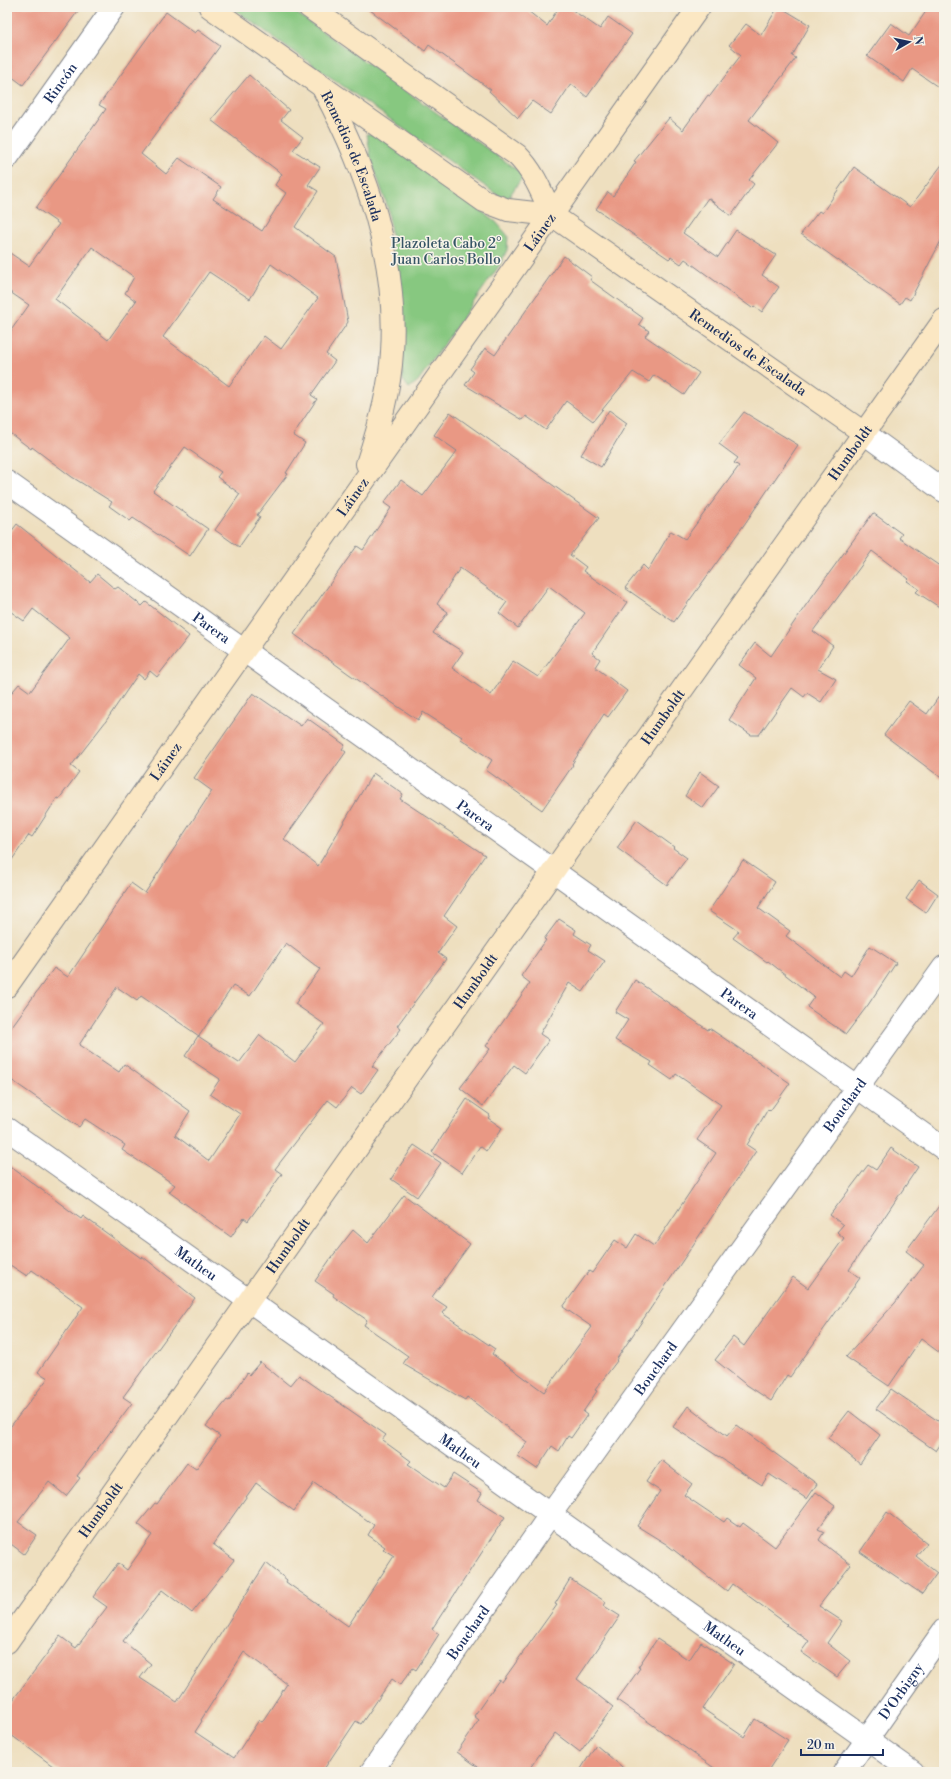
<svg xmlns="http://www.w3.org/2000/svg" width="951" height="1779" viewBox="0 0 951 1779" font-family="'Libre Bodoni',serif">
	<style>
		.green { fill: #87c880; stroke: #517c6f }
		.building { fill: #e99884; fill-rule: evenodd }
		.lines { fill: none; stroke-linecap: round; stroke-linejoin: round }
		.street-casing { stroke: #84878e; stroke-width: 24 }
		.secondary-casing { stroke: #84878e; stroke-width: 24 }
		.street { stroke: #fff; stroke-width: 22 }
		.secondary { stroke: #fbe7c3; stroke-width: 22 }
		.labels { text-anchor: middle; stroke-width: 3; stroke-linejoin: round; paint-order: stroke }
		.street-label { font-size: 14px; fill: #1b2f5e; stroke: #f7f3e8 }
		.park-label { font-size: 14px; fill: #365566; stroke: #f7f3e8 }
	</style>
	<rect width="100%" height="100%" fill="#f7f3e8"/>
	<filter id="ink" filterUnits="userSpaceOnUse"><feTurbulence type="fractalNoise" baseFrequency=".025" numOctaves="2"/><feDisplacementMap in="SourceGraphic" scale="8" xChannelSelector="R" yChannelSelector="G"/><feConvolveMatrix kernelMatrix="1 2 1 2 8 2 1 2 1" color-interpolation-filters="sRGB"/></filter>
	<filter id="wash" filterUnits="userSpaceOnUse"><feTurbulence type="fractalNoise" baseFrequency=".012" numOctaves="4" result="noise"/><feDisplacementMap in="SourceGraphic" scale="16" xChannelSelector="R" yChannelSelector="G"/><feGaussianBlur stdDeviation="0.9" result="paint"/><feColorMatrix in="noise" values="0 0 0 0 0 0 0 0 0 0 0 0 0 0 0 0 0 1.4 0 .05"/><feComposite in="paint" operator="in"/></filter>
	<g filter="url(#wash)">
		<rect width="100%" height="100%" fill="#eedfbf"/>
		<g class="green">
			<polygon points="231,7 288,7 524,175 506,201"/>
			<polygon points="367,134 376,134 496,222 508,236 507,250 499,266 418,381 409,388 403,380 397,283 388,208 371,159"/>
		</g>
		<g id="blocks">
			<g class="building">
				<polygon points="7,7 81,7 23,85 7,73"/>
				<polygon points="366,7 523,7 547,26 559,7 568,7 600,29 608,17 632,34 587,97 571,84 551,114 532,101 518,118 489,91 491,90 429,45 425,51"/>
				<polygon points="778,7 780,7 810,25 792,56 796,58 749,120 778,143 749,180 754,184 731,216 708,198 683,233 718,257 736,230 776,255 762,275 779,287 762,312 754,306 752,308 685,259 681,264 671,257 669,259 596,209 608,192 613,196 636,162 634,161 669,118 683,130 708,95 710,96 741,55 729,45 746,24 761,35"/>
				<polygon points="929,7 944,7 944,91 912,69 904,82 867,56 891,23 909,36"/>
				<path d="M166 12 195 33 198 30 220 46 141 154 166 174 179 158 221 187 213 199 262 231 286 193 275 185 282 174 211 120 249 75 289 110 281 120 303 137 293 150 320 167 308 185 318 191 295 227 336 257 348 322 326 354 335 361 311 395 317 399 293 435 305 443 286 473 288 474 257 515 260 517 239 547 215 530 240 494 217 477 221 472 185 447 153 491 208 529 190 556 133 518 130 521 109 506 112 502 72 477 32 447 31 449 7 431V336L29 305 7 290V251L29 266 59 224 36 208 106 109 99 105ZM92 247 134 277 125 293 136 301 108 340 55 299ZM271 264 318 298 281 349 264 336 229 386 163 337 209 272 250 299Z"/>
				<polygon points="944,162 944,235 910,300 905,297 900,304 801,234 819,211 822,213 854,167 910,207"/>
				<polygon points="564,256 592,277 590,280 643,318 639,324 649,331 645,336 699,373 684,395 654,375 649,382 633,372 593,421 566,401 546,430 526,416 523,420 465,385 474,372 470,369 485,348 495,355"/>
				<polygon points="609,410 627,423 601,467 581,455"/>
				<path d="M450 412 599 518 570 555 586 567 583 571 627 602 592 653 600 659 595 667 627 691 608 717 604 714 572 764 573 765 542 810 486 770 492 760 461 739 462 737 423 712 418 720 349 674 294 634 357 546 363 550 391 508 384 503 401 480 423 496 457 451 434 435ZM460 568 507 602 499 613 518 628 549 586 585 613 538 677 513 661 491 695 452 668 463 652 433 633 448 612 437 604Z"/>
				<polygon points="744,412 798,445 746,522 674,622 625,588 643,565 648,570 671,531 685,539 739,466 734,463 738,458 719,444"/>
				<polygon points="873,513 902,534 899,538 944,569 944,610 916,592 919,589 907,581 909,579 872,551 813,631 833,646 818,669 836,679 821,702 807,693 804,697 792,688 759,735 751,735 729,720 756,678 739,665 755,643 771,656 806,605"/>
				<polygon points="17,524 90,582 97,574 115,589 118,587 142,606 146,602 189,636 157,677 150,671 144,679 138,674 106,721 71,766 79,772 59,799 57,798 32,837 29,835 7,867 7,698 19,684 30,692 70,638 33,609 24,621 7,609 7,537"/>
				<polygon points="944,689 944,780 884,735 909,701 927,714"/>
				<path d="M253 693 301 726 307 718 345 745 342 749 346 752 284 839 318 866 373 773 403 794 400 799 485 855 444 916 457 926 438 953 446 959 397 1026 401 1029 372 1066 378 1070 361 1094 352 1088 337 1107 328 1100 275 1169 282 1174 248 1221 244 1218 231 1237 169 1192 175 1185 122 1150 125 1145 85 1119 79 1127 7 1077V1033L54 968 68 977 131 883 145 893 212 791 194 778ZM286 943 320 969 295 1004 324 1024 295 1062 260 1035 239 1063 198 1036 185 1056 220 1079 210 1094 240 1114 209 1161 175 1135 190 1111 124 1064 119 1072 79 1045 117 987 137 1001 141 996 199 1036 233 986 250 996Z"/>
				<polygon points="700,772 719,786 703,808 685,796"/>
				<polygon points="637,820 674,847 673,848 687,858 667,885 617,848"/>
				<polygon points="743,860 775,882 758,908 790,931 786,936 840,977 844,971 851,976 870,946 896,963 868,1005 846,1034 807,1007 814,997 768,961 767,962 733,938 739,931 709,911"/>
				<polygon points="919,880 938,894 926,913 906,899"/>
				<polygon points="559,919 576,930 574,934 591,945 588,950 605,961 583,992 569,983 540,1034 549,1040 525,1073 514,1065 483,1106 460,1088 490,1049 486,1046 530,983 521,976 546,940 544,939"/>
				<polygon points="635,980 708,1030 709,1028 790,1083 770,1111 768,1109 747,1145 756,1151 616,1360 617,1361 595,1390 597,1391 583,1412 587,1415 571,1438 568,1436 559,1451 552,1446 537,1469 518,1456 527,1442 467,1397 465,1400 403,1364 408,1356 364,1325 367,1320 333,1296 334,1294 315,1281 331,1258 353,1230 368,1243 404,1195 470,1244 432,1297 447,1307 442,1313 495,1349 492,1354 544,1392 592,1327 563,1307 589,1271 592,1273 615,1240 627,1248 636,1234 654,1246 716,1153 697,1140 721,1105 676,1074 672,1080 650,1065 652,1062 615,1040 628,1020 615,1012"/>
				<polygon points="467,1099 490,1115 488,1118 502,1128 486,1151 480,1146 462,1173 432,1152"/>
				<polygon points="414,1145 441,1163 417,1197 391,1179"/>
				<polygon points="891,1148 918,1167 849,1270 860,1278 790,1377 787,1375 771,1401 744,1383 715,1360 733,1337 744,1346 793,1277 808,1288 844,1238 837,1232 843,1225 830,1215 868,1165 876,1170"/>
				<polygon points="7,1164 81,1219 83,1216 141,1258 142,1256 195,1298 123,1397 132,1403 77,1476 80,1478 66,1496 49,1482 18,1522 37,1535 24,1554 7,1541 7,1431 48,1378 38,1372 83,1307 32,1270 27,1276 7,1263"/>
				<polygon points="944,1199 944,1356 921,1339 889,1386 846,1357 895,1303 924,1265 906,1251"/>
				<path d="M260 1362 290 1386 299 1375 386 1435 382 1440 411 1461 408 1464 444 1488 453 1474 482 1493 478 1500 505 1517 432 1629 439 1634 416 1670 413 1668 400 1685 392 1679 361 1724 356 1721 322 1772H61L7 1732V1708L60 1636 76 1648 107 1607 93 1597 118 1563 127 1570 152 1535 138 1524 155 1503 157 1504 187 1463 196 1469 220 1436 206 1426 227 1400 229 1401 247 1373 249 1375ZM256 1483 294 1511 314 1483 374 1525 368 1535 385 1547 383 1549 394 1556 348 1626 286 1582 287 1580 266 1563 177 1702 140 1678 151 1664 123 1641 162 1590 192 1613 234 1560 213 1544ZM244 1652 287 1684 262 1722 259 1720 234 1758 195 1732 202 1721 201 1720Z"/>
				<polygon points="891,1389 944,1425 944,1439 936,1451 876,1409"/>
				<polygon points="688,1406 727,1436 736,1425 817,1484 807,1499 769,1474 762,1485 673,1427"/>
				<polygon points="849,1411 880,1435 860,1464 828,1438"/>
				<polygon points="661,1460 692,1484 684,1495 724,1522 727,1518 740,1527 743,1523 775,1547 816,1492 835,1506 818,1529 824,1532 819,1540 851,1565 819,1606 842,1621 827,1643 850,1661 837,1677 801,1652 809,1641 786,1625 787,1624 732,1584 727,1591 666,1544 637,1526 660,1491 646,1482"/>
				<polygon points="887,1512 927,1543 916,1556 937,1573 922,1594 860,1552"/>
				<polygon points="570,1579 606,1602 604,1606 620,1616 577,1679 613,1707 580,1752 555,1733 527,1772 485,1772 457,1752 479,1720 474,1716 499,1680 502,1682 557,1605 555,1604"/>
				<polygon points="657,1639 689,1660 701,1642 734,1664 703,1709 744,1737 755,1719 788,1740 767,1772 720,1772 617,1700 640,1668 638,1667"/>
				<polygon points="596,1745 628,1772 579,1772"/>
			</g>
		</g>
	</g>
	<g filter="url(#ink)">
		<use href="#blocks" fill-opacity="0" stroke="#84878e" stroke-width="1"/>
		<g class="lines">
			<g class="street-casing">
				<g id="street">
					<path id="s1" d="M7 158 114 7"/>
					<polyline points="864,433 944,491"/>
					<path id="s2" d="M7 482 944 1149"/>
					<path id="s3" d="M7 1129 913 1772"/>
					<path id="s4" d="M371 1772 550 1515 944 967"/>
					<path id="s5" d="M844 1772 944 1630"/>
				</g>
			</g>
			<g class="secondary-casing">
				<g id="secondary">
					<path id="s6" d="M210 7 484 201 508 210 552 215 864 433"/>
					<path d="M309 7 517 155C534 172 542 193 552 215"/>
					<path id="s7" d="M324 90C367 171 398 259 392 352 390 390 379 428 367 464"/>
					<path id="s8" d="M7 986 699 7"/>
					<path id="s9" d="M7 1642 944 320"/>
				</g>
			</g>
			<use href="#street" class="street"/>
			<use href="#secondary" class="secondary"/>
		</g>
	</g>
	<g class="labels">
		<g class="street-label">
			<text dy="5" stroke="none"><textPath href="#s1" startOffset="92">Rincón</textPath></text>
			<text dy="5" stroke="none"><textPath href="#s7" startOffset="72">Remedios de Escalada</textPath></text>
			<text dy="5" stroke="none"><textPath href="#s8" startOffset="923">Láinez</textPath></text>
			<text dy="5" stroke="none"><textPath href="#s6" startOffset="645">Remedios de Escalada</textPath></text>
			<text dy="5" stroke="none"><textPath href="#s9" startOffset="1458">Humboldt</textPath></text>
			<text dy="5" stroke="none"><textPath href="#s8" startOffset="599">Láinez</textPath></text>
			<text dy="5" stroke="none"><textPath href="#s2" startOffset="251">Parera</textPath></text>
			<text dy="5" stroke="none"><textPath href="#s9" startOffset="1134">Humboldt</textPath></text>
			<text dy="5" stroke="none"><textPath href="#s8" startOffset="275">Láinez</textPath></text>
			<text dy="5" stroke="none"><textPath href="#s2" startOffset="575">Parera</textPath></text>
			<text dy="5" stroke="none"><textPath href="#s9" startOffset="810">Humboldt</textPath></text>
			<text dy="5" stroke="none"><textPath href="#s2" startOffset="899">Parera</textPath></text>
			<text dy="5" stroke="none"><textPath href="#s4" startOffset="818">Bouchard</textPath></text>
			<text dy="5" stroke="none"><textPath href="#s9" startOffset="486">Humboldt</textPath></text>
			<text dy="5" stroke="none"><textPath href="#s3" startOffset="232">Matheu</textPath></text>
			<text dy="5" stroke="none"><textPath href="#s4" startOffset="494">Bouchard</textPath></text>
			<text dy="5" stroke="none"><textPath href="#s3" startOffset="556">Matheu</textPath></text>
			<text dy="5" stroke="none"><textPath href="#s9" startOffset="162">Humboldt</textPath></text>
			<text dy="5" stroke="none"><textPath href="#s4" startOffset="170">Bouchard</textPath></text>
			<text dy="5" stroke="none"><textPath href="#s3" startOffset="880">Matheu</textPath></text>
			<text dy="5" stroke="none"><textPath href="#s5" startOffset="99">D'Orbigny</textPath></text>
		</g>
		<g class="park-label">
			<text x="446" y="248">Plazoleta Cabo 2°<tspan x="446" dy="16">Juan Carlos Bollo</tspan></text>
		</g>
	</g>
	<rect width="951" height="1779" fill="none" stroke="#f7f3e8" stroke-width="24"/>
	<g transform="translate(909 42) rotate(81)" stroke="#f7f3e8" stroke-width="3" paint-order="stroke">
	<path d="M0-3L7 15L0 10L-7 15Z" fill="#1b2f5e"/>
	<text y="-6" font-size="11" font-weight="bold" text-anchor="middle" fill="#1b2f5e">N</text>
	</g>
	<path d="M801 1749v6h82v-6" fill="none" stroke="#1b2f5e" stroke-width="2"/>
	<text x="807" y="1749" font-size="12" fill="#1b2f5e" stroke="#f7f3e8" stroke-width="3" paint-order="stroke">20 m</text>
</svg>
